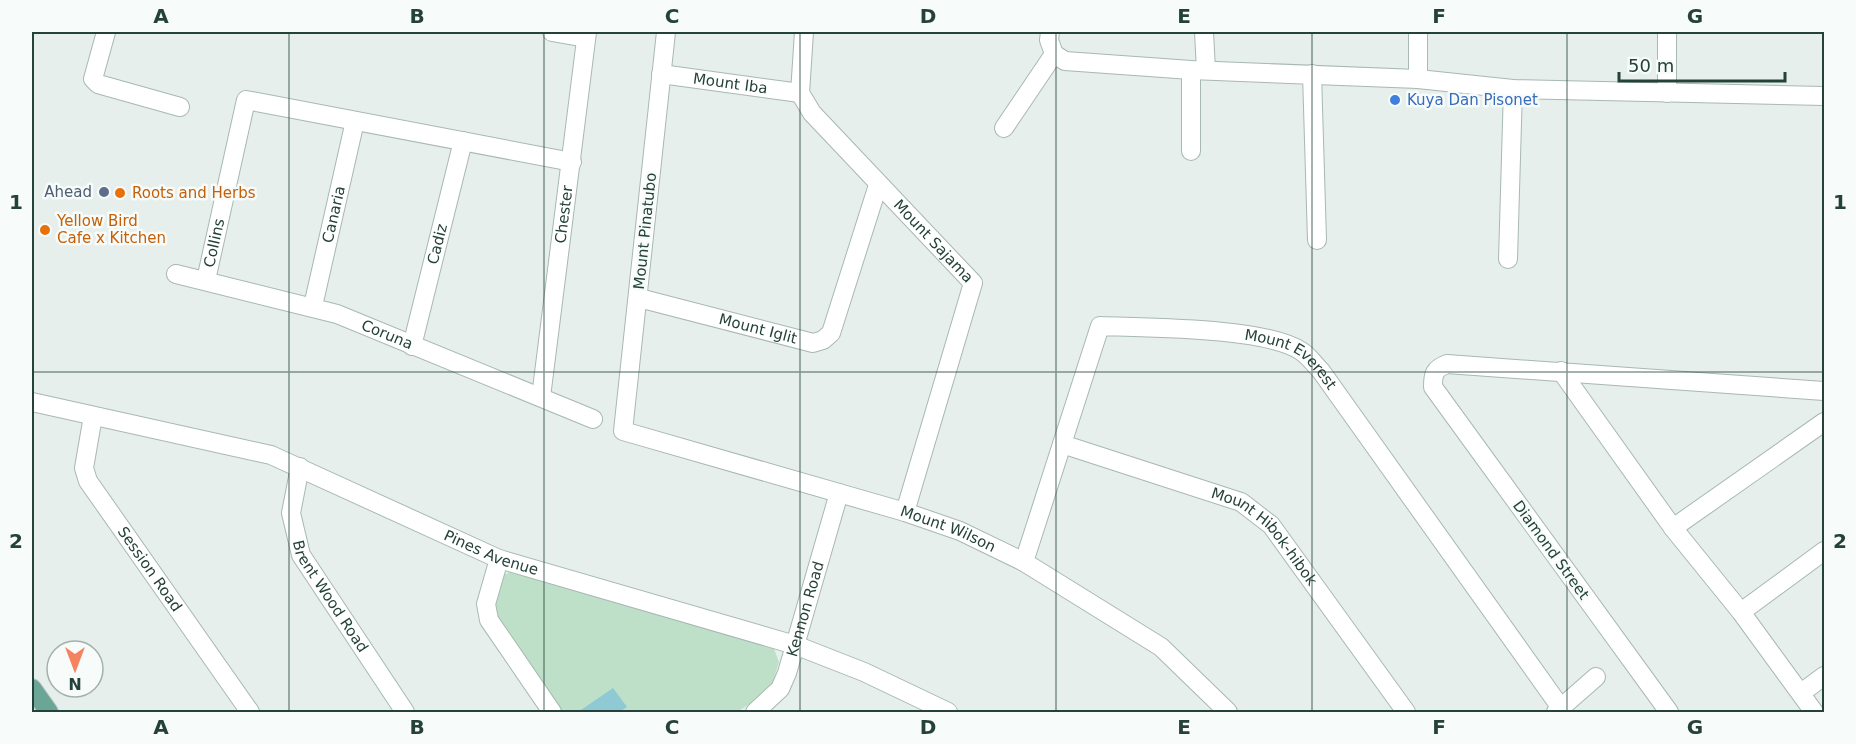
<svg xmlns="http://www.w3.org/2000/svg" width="1856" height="744" viewBox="0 0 1856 744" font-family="'DejaVu Sans',sans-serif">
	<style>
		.green { fill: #bfe0c8 }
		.water { fill: #8ec9d4 }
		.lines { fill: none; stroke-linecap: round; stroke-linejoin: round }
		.minor-casing { stroke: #a8b8b2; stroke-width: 20 }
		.major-casing { stroke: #c2cac8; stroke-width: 20 }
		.minor { stroke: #fff; stroke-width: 18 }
		.major { stroke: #6aa596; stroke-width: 18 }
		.grid { fill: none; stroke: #24423a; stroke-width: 1.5; stroke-opacity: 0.55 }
		.shop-dot { fill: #3f7fe0; stroke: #f7fbf9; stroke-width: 2 }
		.service-dot { fill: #5c6f8a; stroke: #f7fbf9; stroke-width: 2 }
		.food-dot { fill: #e8710a; stroke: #f7fbf9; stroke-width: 2 }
		.labels { text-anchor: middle; stroke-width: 5; stroke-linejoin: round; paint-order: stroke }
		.street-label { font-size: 15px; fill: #24423a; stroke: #f7fbf9 }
		.shop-label { font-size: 15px; fill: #366cbe; stroke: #f7fbf9; text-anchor: start }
		.service-label { font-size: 15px; fill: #4e5e75; stroke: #f7fbf9; text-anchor: end }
		.food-label { font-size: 15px; fill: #c56008; stroke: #f7fbf9; text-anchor: start }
		.neatline { fill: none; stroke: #24423a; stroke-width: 2 }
		.grid-label { font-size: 20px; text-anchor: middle; font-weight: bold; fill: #24423a }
	</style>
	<rect width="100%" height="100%" fill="#e6efeb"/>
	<polygon class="green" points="512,571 774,649 779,662 770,691 737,712 561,712 498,616 495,606 503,575"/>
	<polygon class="water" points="613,688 627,707 619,712 578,712"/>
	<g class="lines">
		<g class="minor-casing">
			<g id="minor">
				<polyline points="106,32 93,79 98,84 180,107"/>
				<polyline points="552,32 586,38"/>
				<path id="s1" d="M666 32 623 431 905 512 960 531 1024 562 1161 647 1228 712"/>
				<path id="s2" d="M804 32 800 93 812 113 973 283 905 512"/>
				<polyline points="1204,32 1206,70"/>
				<polyline points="1418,32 1418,79"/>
				<polyline points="1667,32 1667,93"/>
				<polyline points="1054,54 1065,61 1191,70 1418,79 1513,89 1824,96"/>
				<polyline points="1191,70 1191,151"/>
				<path id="s3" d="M661 74 800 93"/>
				<polyline points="1312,74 1317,240"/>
				<polyline points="1004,128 1054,54 1049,40 1050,32"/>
				<polyline points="1508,259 1513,89"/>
				<path id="s4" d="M176 274 337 314 593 419"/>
				<path id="s5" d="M206 280 246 100 572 162"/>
				<path id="s6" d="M639 298 813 343 823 340 831 333 878 185"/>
				<path id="s7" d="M313 306 355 121"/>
				<path id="s8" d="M412 346 463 141"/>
				<polyline points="1561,371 1673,528 1741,612 1814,712"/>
				<path id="s9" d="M541 397 587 32"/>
				<path id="s10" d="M32 402 271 455 499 559 795 645 864 672 948 712"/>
				<path id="s11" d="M93 416 84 468 88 481 250 712"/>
				<path id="s12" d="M1062 444 1241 502 1271 525 1406 712"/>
				<path id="s13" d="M300 467 291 513 301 555 405 712"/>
				<polyline points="1673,528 1824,422"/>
				<polyline points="499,559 486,604 489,620 552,712"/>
				<path id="s14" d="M1024 562 1100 326C1146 328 1265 327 1301 351 1309 356 1315 365 1321 371L1561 708"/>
				<polyline points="1741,612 1824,551"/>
				<polyline points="1801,693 1824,676"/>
				<path id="s15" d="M755 712 780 689 787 673 839 493"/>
				<polyline points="1556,712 1596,677"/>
				<path d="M1669 712 1433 387C1433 374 1434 369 1447 364L1824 391"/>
			</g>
		</g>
		<g class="major-casing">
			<polyline id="major" points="32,688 49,712"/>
		</g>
		<use href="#minor" class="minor"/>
		<use href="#major" class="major"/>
	</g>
	<path class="grid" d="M289 32V712M544 32V712M800 32V712M1056 32V712M1312 32V712M1567 32V712M32 372H1824"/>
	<circle class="shop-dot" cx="1395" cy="100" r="6"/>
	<circle class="service-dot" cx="104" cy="192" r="6"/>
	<g class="food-dot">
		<circle cx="120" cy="193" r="6"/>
		<circle cx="45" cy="230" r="6"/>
	</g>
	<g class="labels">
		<g class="street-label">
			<text dy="5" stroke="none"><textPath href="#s3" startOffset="70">Mount Iba</textPath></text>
			<text dy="5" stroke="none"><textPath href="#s7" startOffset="94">Canaria</textPath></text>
			<text dy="5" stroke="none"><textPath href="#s9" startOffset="184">Chester</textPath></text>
			<text transform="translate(645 231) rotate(-84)" y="5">Mount Pinatubo</text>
			<text dy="5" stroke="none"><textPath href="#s2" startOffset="261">Mount Sajama</textPath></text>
			<text dy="5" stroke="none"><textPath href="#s5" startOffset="38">Collins</textPath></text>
			<text dy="5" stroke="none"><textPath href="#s8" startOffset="105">Cadiz</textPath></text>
			<text dy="5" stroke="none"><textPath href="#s6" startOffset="123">Mount Iglit</textPath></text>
			<text dy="5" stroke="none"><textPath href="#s4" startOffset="220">Coruna</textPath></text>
			<text dy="5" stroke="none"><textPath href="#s14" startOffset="447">Mount Everest</textPath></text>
			<text dy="5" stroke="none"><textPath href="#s1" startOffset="741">Mount Wilson</textPath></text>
			<text dy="5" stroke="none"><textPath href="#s12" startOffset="228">Mount Hibok-hibok</textPath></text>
			<text transform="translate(1551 550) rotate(54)" y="5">Diamond Street</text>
			<text dy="5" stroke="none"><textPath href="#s10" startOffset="486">Pines Avenue</textPath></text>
			<text dy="5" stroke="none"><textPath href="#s11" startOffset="174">Session Road</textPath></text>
			<text dy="5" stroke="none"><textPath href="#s13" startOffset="140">Brent Wood Road</textPath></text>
			<text dy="5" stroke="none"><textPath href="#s15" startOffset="118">Kennon Road</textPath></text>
		</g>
		<g class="shop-label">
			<text x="1407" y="105">Kuya Dan Pisonet</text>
		</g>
		<g class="service-label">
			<text x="92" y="197">Ahead</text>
		</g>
		<g class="food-label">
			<text x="132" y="198">Roots and Herbs</text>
			<text x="57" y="226">Yellow Bird<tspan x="57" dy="17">Cafe x Kitchen</tspan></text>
		</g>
	</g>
	<rect width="1856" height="744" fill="none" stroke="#f7fbf9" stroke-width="66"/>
	<g transform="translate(75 669) rotate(180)"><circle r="28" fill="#f7fbf9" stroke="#a3b1ad" stroke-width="1.5"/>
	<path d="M0-4.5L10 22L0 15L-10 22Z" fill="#f4845f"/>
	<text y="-9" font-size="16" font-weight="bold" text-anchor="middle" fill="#24423a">N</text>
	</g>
	<path d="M1619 72v9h166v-9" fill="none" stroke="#24423a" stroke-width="3"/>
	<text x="1628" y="72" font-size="18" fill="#24423a" stroke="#f7fbf9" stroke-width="4.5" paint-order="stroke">50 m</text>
	<rect x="33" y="33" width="1790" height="678" class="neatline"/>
	<g class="grid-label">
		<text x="161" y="23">A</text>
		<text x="417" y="23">B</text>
		<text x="672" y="23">C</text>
		<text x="928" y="23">D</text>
		<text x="1184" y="23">E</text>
		<text x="1439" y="23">F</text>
		<text x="1695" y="23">G</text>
		<text x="16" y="209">1</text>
		<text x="1840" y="209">1</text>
		<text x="16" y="548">2</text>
		<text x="1840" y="548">2</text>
		<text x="161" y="734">A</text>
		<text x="417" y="734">B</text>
		<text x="672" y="734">C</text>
		<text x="928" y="734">D</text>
		<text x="1184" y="734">E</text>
		<text x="1439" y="734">F</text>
		<text x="1695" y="734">G</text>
	</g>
</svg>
